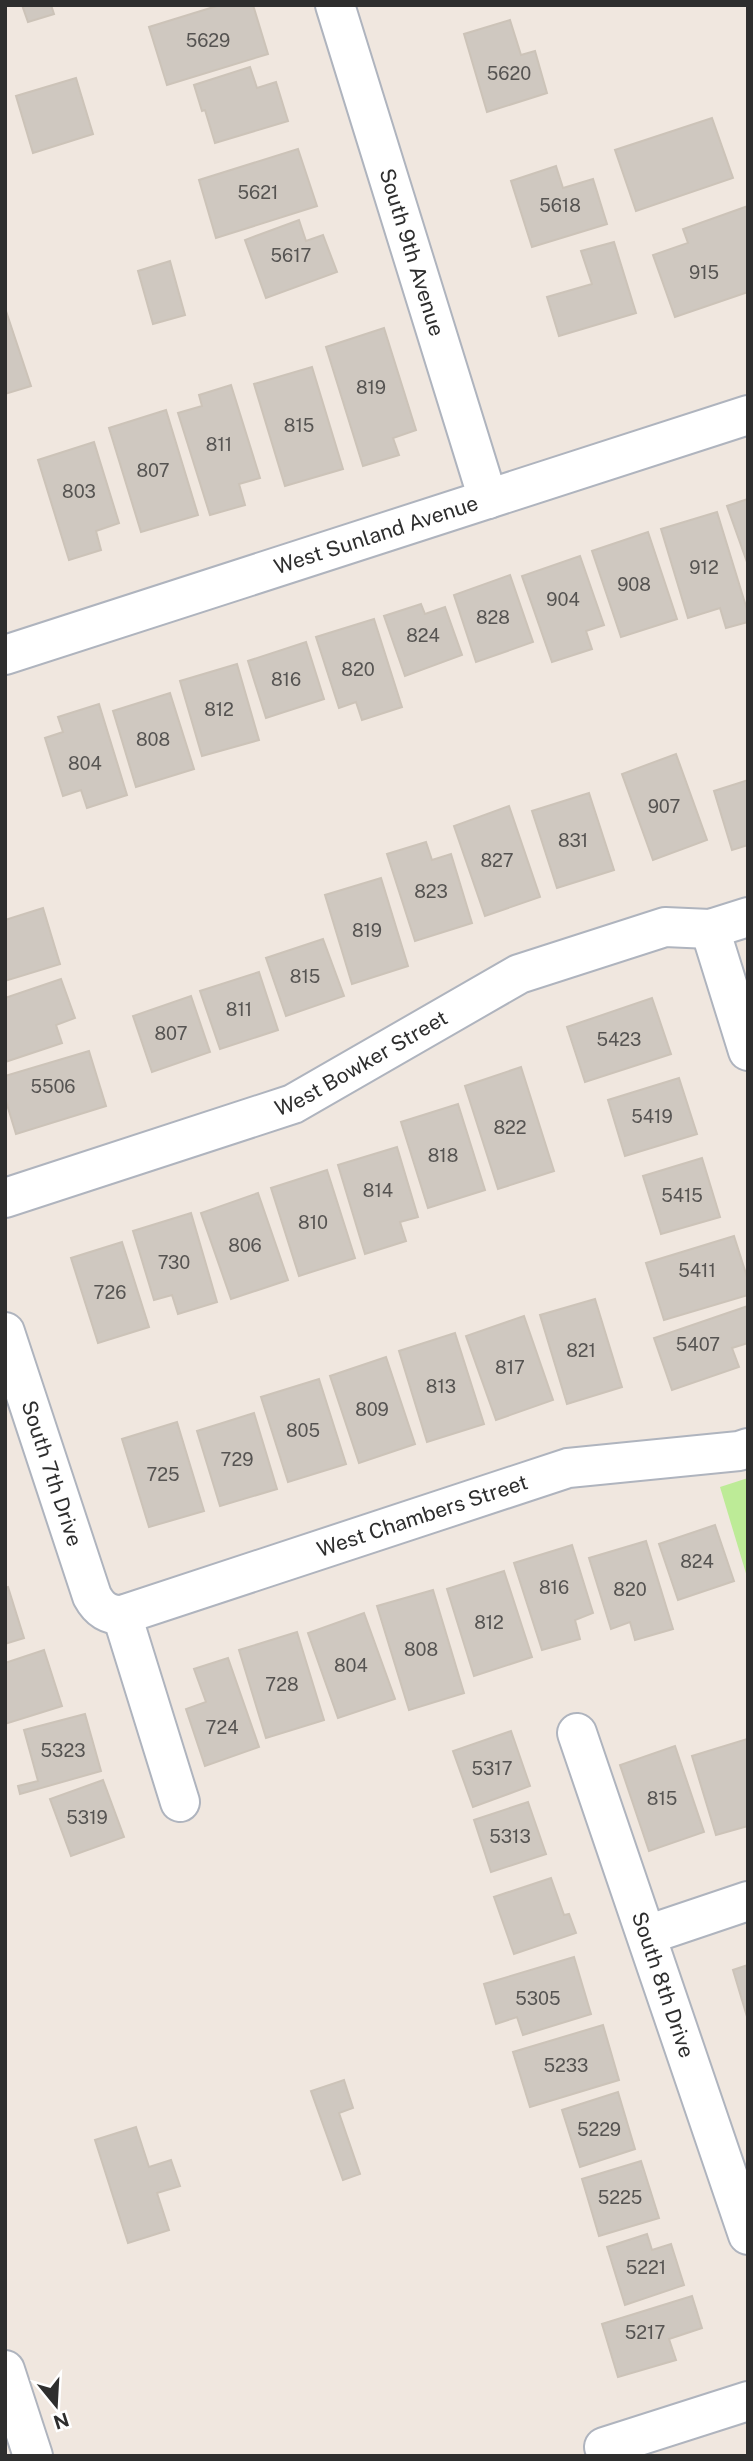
<svg xmlns="http://www.w3.org/2000/svg" width="753" height="2461" viewBox="0 0 753 2461" font-family="'Public Sans',sans-serif">
	<style>
		.green { fill: #bdeb97 }
		.building { fill: #cfc8c0; stroke: #ccc3b8; stroke-width: 2 }
		.lines { fill: none; stroke-linecap: round; stroke-linejoin: round }
		.minor-casing { stroke: #afb4be; stroke-width: 42 }
		.secondary-casing { stroke: #afb4be; stroke-width: 42 }
		.minor { stroke: #fff; stroke-width: 38 }
		.secondary { stroke: #fff; stroke-width: 38 }
		.labels { text-anchor: middle; stroke-width: 6; stroke-linejoin: round; paint-order: stroke }
		.number-label { font-size: 18px; fill: #565452 }
		.street-label { font-size: 21px; fill: #2e2e2e; stroke: #fff }
	</style>
	<rect width="100%" height="100%" fill="#f0e7df"/>
	<polygon class="green" points="748,1478 748,1580 720,1487"/>
	<g class="building">
		<polygon points="22,5 51,5 54,14 28,22"/>
		<polygon points="220,5 253,5 268,54 167,85 149,27"/>
		<polygon points="510,20 521,55 535,51 547,93 487,112 464,34"/>
		<polygon points="250,67 257,88 276,82 288,121 215,143 205,110 202,111 194,85"/>
		<polygon points="76,78 93,134 33,153 16,96"/>
		<polygon points="712,118 733,178 636,211 615,150"/>
		<polygon points="298,149 317,206 216,238 199,180"/>
		<polygon points="556,166 563,188 593,179 607,224 532,247 511,181"/>
		<polygon points="748,206 748,292 675,317 653,255 688,243 683,229"/>
		<polygon points="299,220 306,241 323,235 337,272 266,298 245,240"/>
		<polygon points="614,242 636,313 559,336 547,297 592,284 581,251"/>
		<polygon points="170,261 185,315 153,324 138,271"/>
		<polygon points="6,311 31,386 5,394 5,311"/>
		<polygon points="384,328 416,430 393,438 399,455 363,466 326,347"/>
		<polygon points="312,367 343,469 285,486 254,384"/>
		<polygon points="231,385 260,478 239,484 245,505 210,515 178,413 202,406 199,395"/>
		<polygon points="166,410 198,515 141,532 109,428"/>
		<polygon points="94,442 119,523 96,531 101,550 69,560 38,460"/>
		<polygon points="748,499 748,565 727,506"/>
		<polygon points="717,512 748,613 748,622 726,628 720,608 688,618 661,529"/>
		<polygon points="648,532 677,619 621,637 592,551"/>
		<polygon points="580,556 604,625 586,631 592,649 552,662 522,576"/>
		<polygon points="510,575 533,642 476,662 454,595"/>
		<polygon points="421,604 425,614 445,607 462,655 405,676 384,616"/>
		<polygon points="374,619 402,707 362,720 356,702 339,708 316,637"/>
		<polygon points="306,642 324,699 266,718 248,661"/>
		<polygon points="237,664 259,740 202,756 180,681"/>
		<polygon points="170,693 194,769 136,787 113,711"/>
		<polygon points="99,704 127,795 87,808 81,790 63,796 45,738 63,732 58,717"/>
		<polygon points="676,754 707,840 653,860 622,774"/>
		<polygon points="748,780 748,845 732,850 714,791"/>
		<polygon points="589,793 614,870 557,888 532,811"/>
		<polygon points="509,806 540,897 485,916 454,826"/>
		<polygon points="426,842 432,860 451,854 472,923 415,941 387,854"/>
		<polygon points="381,878 408,966 352,984 325,895"/>
		<polygon points="43,908 60,964 5,981 5,920"/>
		<polygon points="323,939 344,996 286,1016 266,958"/>
		<polygon points="259,972 278,1030 220,1049 200,991"/>
		<polygon points="61,979 75,1018 56,1025 62,1043 5,1062 5,998"/>
		<polygon points="191,996 210,1052 152,1072 133,1016"/>
		<polygon points="652,998 671,1054 585,1082 567,1027"/>
		<polygon points="89,1051 106,1106 16,1134 5,1098 5,1076"/>
		<polygon points="521,1067 554,1171 498,1189 465,1086"/>
		<polygon points="679,1078 697,1134 625,1156 608,1100"/>
		<polygon points="458,1104 485,1190 428,1208 401,1122"/>
		<polygon points="397,1147 418,1217 400,1222 406,1241 365,1254 338,1165"/>
		<polygon points="702,1158 720,1217 661,1234 643,1176"/>
		<polygon points="327,1170 355,1258 299,1276 271,1188"/>
		<polygon points="258,1193 288,1280 231,1299 201,1213"/>
		<polygon points="191,1213 217,1302 178,1314 172,1295 154,1300 133,1231"/>
		<polygon points="734,1236 748,1280 748,1295 664,1320 646,1263"/>
		<polygon points="122,1242 149,1327 98,1343 71,1258"/>
		<polygon points="595,1299 622,1387 567,1404 540,1315"/>
		<polygon points="748,1306 748,1343 732,1348 739,1367 672,1390 654,1338"/>
		<polygon points="524,1316 553,1400 496,1420 466,1336"/>
		<polygon points="455,1333 484,1424 427,1442 399,1351"/>
		<polygon points="386,1357 415,1444 359,1463 330,1376"/>
		<polygon points="319,1379 346,1464 288,1482 261,1397"/>
		<polygon points="254,1413 277,1489 220,1506 197,1431"/>
		<polygon points="177,1422 204,1511 149,1527 122,1439"/>
		<polygon points="715,1525 734,1581 678,1600 659,1544"/>
		<polygon points="646,1541 673,1629 635,1640 630,1622 611,1629 589,1558"/>
		<polygon points="572,1545 593,1613 575,1620 580,1639 542,1650 514,1563"/>
		<polygon points="504,1571 532,1657 474,1676 447,1589"/>
		<polygon points="8,1587 24,1638 5,1644 5,1588"/>
		<polygon points="433,1590 464,1693 409,1710 377,1606"/>
		<polygon points="364,1613 395,1699 338,1718 308,1633"/>
		<polygon points="297,1632 324,1720 266,1738 239,1650"/>
		<polygon points="44,1650 62,1706 5,1724 5,1663"/>
		<polygon points="228,1658 259,1747 205,1766 186,1709 206,1702 194,1669"/>
		<polygon points="85,1714 101,1771 20,1794 18,1786 38,1781 24,1730"/>
		<polygon points="511,1731 530,1786 473,1807 453,1751"/>
		<polygon points="747,1739 748,1826 716,1835 692,1756"/>
		<polygon points="675,1746 704,1832 649,1851 620,1765"/>
		<polygon points="103,1780 124,1837 71,1856 50,1799"/>
		<polygon points="528,1802 546,1854 491,1872 474,1820"/>
		<polygon points="551,1878 564,1915 569,1914 576,1933 514,1954 494,1897"/>
		<polygon points="574,1957 591,2014 523,2035 517,2017 496,2024 484,1984"/>
		<polygon points="748,1965 748,2020 733,1970"/>
		<polygon points="603,2025 619,2080 530,2107 513,2052"/>
		<polygon points="344,2080 353,2108 339,2113 360,2174 343,2180 311,2091"/>
		<polygon points="618,2092 635,2149 580,2167 562,2110"/>
		<polygon points="136,2127 149,2167 171,2160 180,2186 157,2193 169,2230 128,2243 95,2140"/>
		<polygon points="641,2161 659,2218 599,2236 582,2179"/>
		<polygon points="647,2234 652,2250 671,2244 684,2285 625,2305 607,2247"/>
		<polygon points="692,2296 702,2328 669,2339 676,2360 618,2377 602,2324"/>
	</g>
	<g class="lines">
		<g class="minor-casing">
			<g id="minor">
				<path id="s1" d="M335 5 488 499"/>
				<path id="s2" d="M5 655 748 415"/>
				<polyline points="710,929 748,1051"/>
				<path id="s3" d="M5 1198 293 1104 519 974 665 927 710 929 748 917"/>
				<path id="s4" d="M5 1332 92 1596C99 1609 107 1615 122 1615L568 1468 739 1451 748 1448"/>
				<polyline points="122,1615 180,1802"/>
				<path id="s5" d="M577 1733 748 2235"/>
				<polyline points="647,1935 748,1901"/>
				<polyline points="604,2447 748,2401"/>
			</g>
		</g>
		<g class="secondary-casing">
			<polyline id="secondary" points="5,2370 33,2456"/>
		</g>
		<use href="#minor" class="minor"/>
		<use href="#secondary" class="secondary"/>
	</g>
	<g class="labels">
		<g class="number-label">
			<text x="208" y="47">5629</text>
			<text x="509" y="80">5620</text>
			<text x="258" y="199">5621</text>
			<text x="560" y="212">5618</text>
			<text x="291" y="262">5617</text>
			<text x="704" y="279">915</text>
			<text x="371" y="394">819</text>
			<text x="299" y="432">815</text>
			<text x="219" y="451">811</text>
			<text x="153" y="477">807</text>
			<text x="79" y="498">803</text>
			<text x="704" y="574">912</text>
			<text x="634" y="591">908</text>
			<text x="563" y="606">904</text>
			<text x="493" y="624">828</text>
			<text x="423" y="642">824</text>
			<text x="358" y="676">820</text>
			<text x="286" y="686">816</text>
			<text x="219" y="716">812</text>
			<text x="153" y="746">808</text>
			<text x="85" y="770">804</text>
			<text x="664" y="813">907</text>
			<text x="573" y="847">831</text>
			<text x="497" y="867">827</text>
			<text x="431" y="898">823</text>
			<text x="367" y="937">819</text>
			<text x="305" y="983">815</text>
			<text x="239" y="1016">811</text>
			<text x="171" y="1040">807</text>
			<text x="619" y="1046">5423</text>
			<text x="53" y="1093">5506</text>
			<text x="652" y="1123">5419</text>
			<text x="510" y="1134">822</text>
			<text x="443" y="1162">818</text>
			<text x="378" y="1197">814</text>
			<text x="682" y="1202">5415</text>
			<text x="313" y="1229">810</text>
			<text x="245" y="1252">806</text>
			<text x="174" y="1269">730</text>
			<text x="697" y="1277">5411</text>
			<text x="110" y="1299">726</text>
			<text x="698" y="1351">5407</text>
			<text x="581" y="1357">821</text>
			<text x="510" y="1374">817</text>
			<text x="441" y="1393">813</text>
			<text x="372" y="1416">809</text>
			<text x="303" y="1437">805</text>
			<text x="237" y="1466">729</text>
			<text x="163" y="1481">725</text>
			<text x="697" y="1568">824</text>
			<text x="554" y="1594">816</text>
			<text x="630" y="1596">820</text>
			<text x="489" y="1629">812</text>
			<text x="421" y="1656">808</text>
			<text x="351" y="1672">804</text>
			<text x="282" y="1691">728</text>
			<text x="222" y="1734">724</text>
			<text x="63" y="1757">5323</text>
			<text x="492" y="1775">5317</text>
			<text x="662" y="1805">815</text>
			<text x="87" y="1824">5319</text>
			<text x="510" y="1843">5313</text>
			<text x="538" y="2005">5305</text>
			<text x="566" y="2072">5233</text>
			<text x="599" y="2136">5229</text>
			<text x="620" y="2204">5225</text>
			<text x="646" y="2274">5221</text>
			<text x="645" y="2339">5217</text>
		</g>
		<g class="street-label">
			<text dy="7" stroke="none"><textPath href="#s1" startOffset="259">South 9th Avenue</textPath></text>
			<text dy="7" stroke="none"><textPath href="#s2" startOffset="390">West Sunland Avenue</textPath></text>
			<text dy="7" stroke="none"><textPath href="#s3" startOffset="382">West Bowker Street</textPath></text>
			<text dy="7" stroke="none"><textPath href="#s4" startOffset="149">South 7th Drive</textPath></text>
			<text dy="7" stroke="none"><textPath href="#s4" startOffset="632">West Chambers Street</textPath></text>
			<text dy="7" stroke="none"><textPath href="#s5" startOffset="266">South 8th Drive</textPath></text>
		</g>
	</g>
	<rect width="753" height="2461" fill="none" stroke="#2e2e2e" stroke-width="14"/>
	<g transform="translate(56 2405) rotate(162)" stroke="#ffffff" stroke-width="5" paint-order="stroke">
	<path d="M0-5L12 26L0 18L-12 26Z" fill="#2e2e2e"/>
	<text y="-10" font-size="19" font-weight="bold" text-anchor="middle" fill="#2e2e2e">N</text>
	</g>
</svg>
